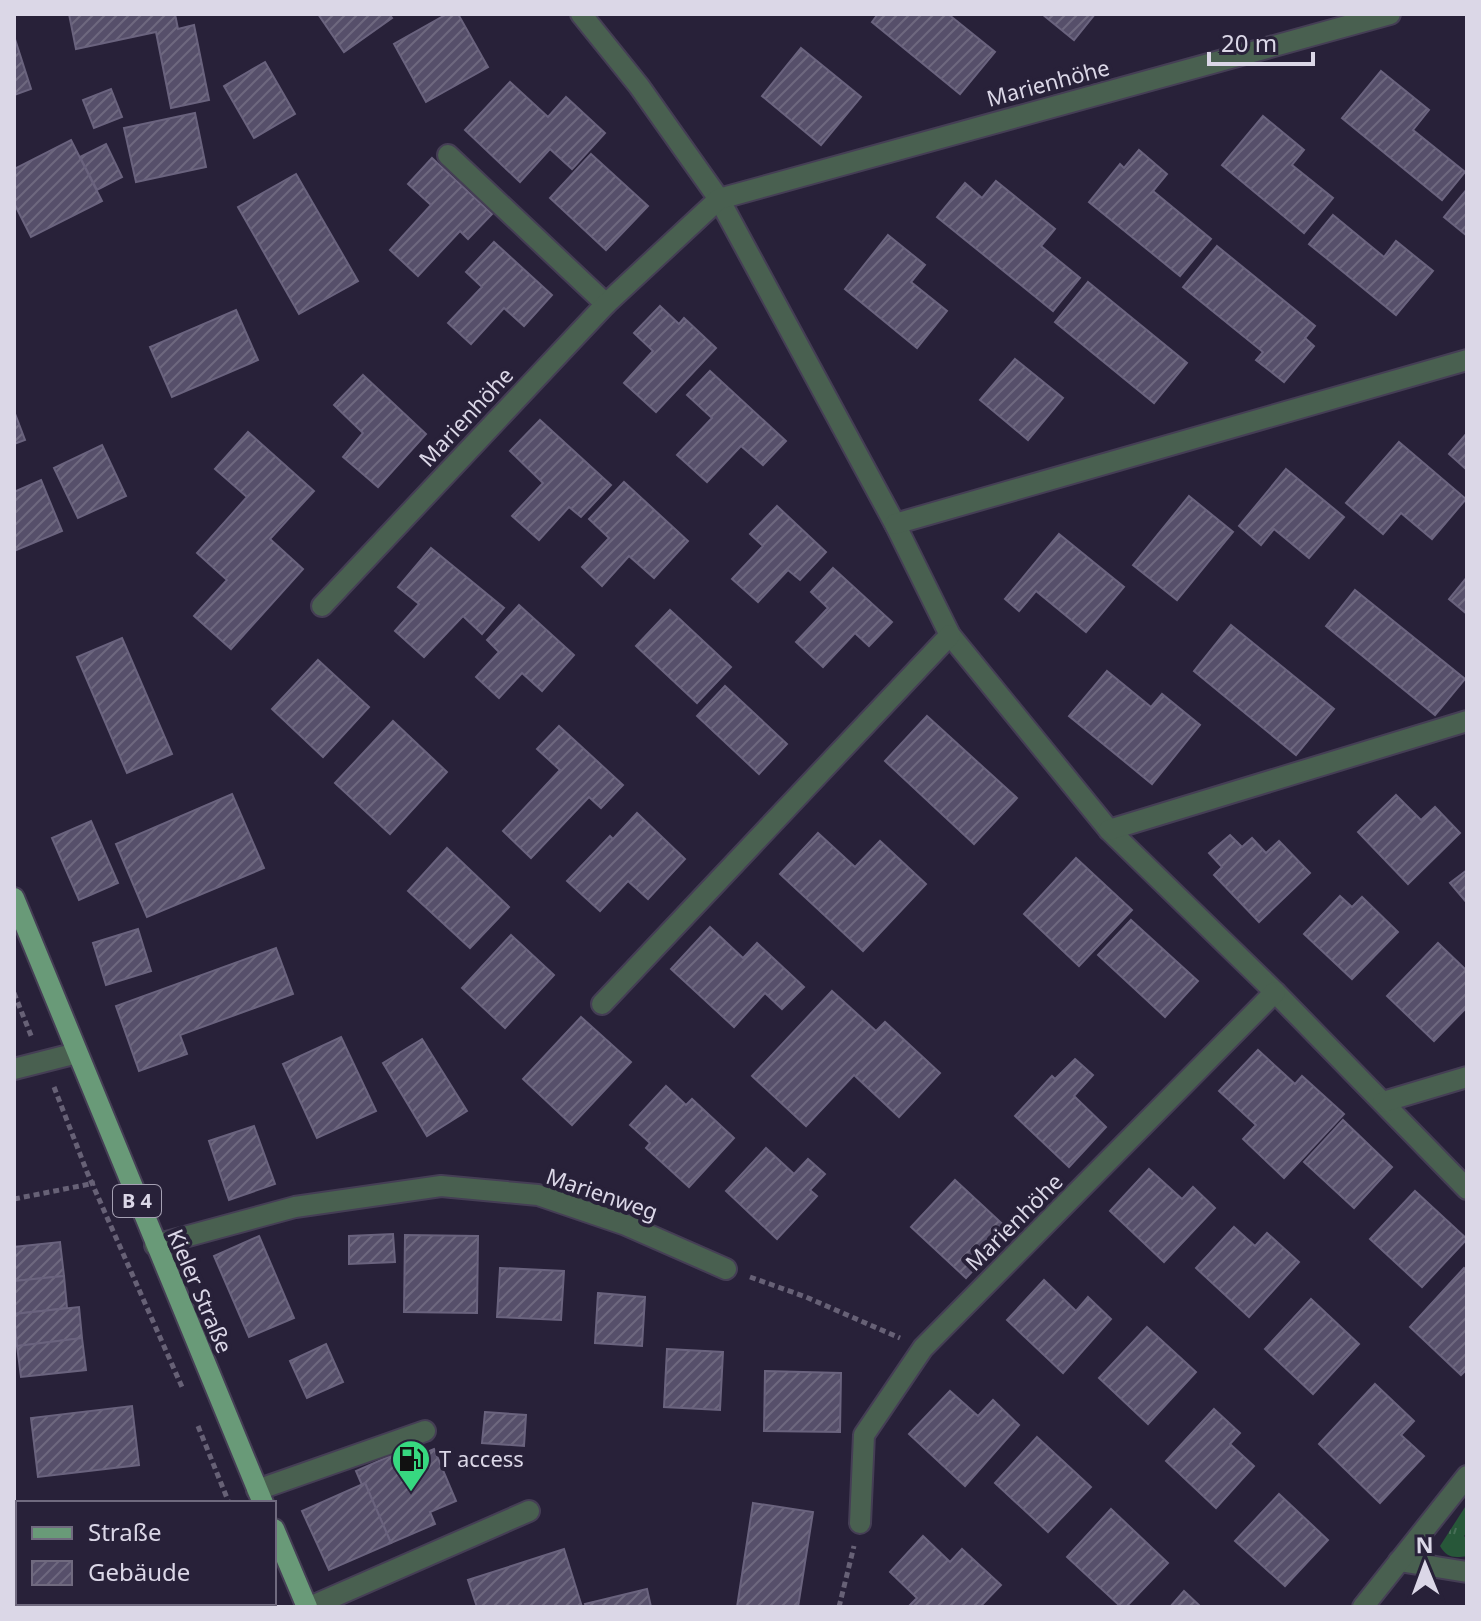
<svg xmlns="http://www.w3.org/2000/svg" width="1481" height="1621" viewBox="0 0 1481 1621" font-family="'Noto Sans',sans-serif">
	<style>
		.grass { fill: url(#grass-tufts) }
		.building { fill: url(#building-hatch); stroke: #6a637e; stroke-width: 2 }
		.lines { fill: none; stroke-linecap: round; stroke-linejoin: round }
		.minor-casing { stroke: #453e55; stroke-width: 24 }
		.major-casing { stroke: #453e55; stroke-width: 24 }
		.path { stroke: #676176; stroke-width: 5; stroke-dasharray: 6 4; stroke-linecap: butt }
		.minor { stroke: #496050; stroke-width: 20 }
		.major { stroke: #699a78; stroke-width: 20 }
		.labels { text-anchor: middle; stroke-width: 8; stroke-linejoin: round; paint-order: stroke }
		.shield { fill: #282139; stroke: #a5a0b3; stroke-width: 2 }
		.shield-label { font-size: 20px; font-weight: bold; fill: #dbd7e7 }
		.street-label { font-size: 22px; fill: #dbd7e7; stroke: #282139 }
		.poi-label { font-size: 22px; fill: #dbd7e7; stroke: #282139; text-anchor: start }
	</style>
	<defs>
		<pattern id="grass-tufts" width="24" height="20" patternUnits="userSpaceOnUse" patternTransform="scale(2)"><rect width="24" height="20" fill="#275739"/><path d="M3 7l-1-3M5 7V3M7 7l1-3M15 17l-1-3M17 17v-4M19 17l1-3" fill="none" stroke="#466e56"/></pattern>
		<pattern id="building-hatch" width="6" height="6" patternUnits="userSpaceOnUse" patternTransform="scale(2)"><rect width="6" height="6" fill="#564f6a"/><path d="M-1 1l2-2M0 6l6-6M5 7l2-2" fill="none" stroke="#6e687f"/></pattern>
	</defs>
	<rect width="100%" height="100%" fill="#282139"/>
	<path class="grass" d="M1467 1504V1532L1464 1536 1467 1539V1556C1454 1558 1447 1558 1440 1546Z"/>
	<g class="building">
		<polygon points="69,14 175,14 178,29 194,25 209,100 171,108 156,32 76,49"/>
		<polygon points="318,14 389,14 392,18 344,52"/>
		<polygon points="447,14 458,14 488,67 426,102 394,44"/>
		<polygon points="878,14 948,14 995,52 960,94 872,22"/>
		<polygon points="1042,14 1095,14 1074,40"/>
		<polygon points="14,36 31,89 14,95"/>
		<polygon points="801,48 861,97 821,145 762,96"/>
		<polygon points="265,62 295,114 254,138 224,86"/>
		<polygon points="1381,71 1429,110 1413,130 1465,172 1442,200 1342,118"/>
		<polygon points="510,82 548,117 566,97 605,133 572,169 550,149 520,182 465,130"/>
		<polygon points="111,89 122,117 94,128 83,100"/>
		<polygon points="195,113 206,167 136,182 124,128"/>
		<polygon points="1263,116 1304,150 1292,165 1333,198 1304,233 1222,165"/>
		<polygon points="71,140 102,201 31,237 14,203 14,169"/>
		<polygon points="106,144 122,177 97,190 80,157"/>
		<polygon points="1139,150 1167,174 1153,191 1211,239 1180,276 1089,202 1120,164 1124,168"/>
		<polygon points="591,154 648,206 606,250 550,198"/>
		<polygon points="432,158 492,214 468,239 460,231 418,276 390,250 431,205 408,184"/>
		<polygon points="296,174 358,281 299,314 238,207"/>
		<polygon points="996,181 1055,229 1041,246 1080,278 1053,311 937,217 965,183 982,198"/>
		<polygon points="1467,189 1467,236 1444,217"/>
		<polygon points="1333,215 1384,257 1396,241 1433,271 1396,315 1309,244"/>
		<polygon points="888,235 925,265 911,282 947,311 917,348 845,289"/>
		<polygon points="494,242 552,295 524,326 504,308 471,344 448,323 482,287 466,272"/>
		<polygon points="1217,246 1315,326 1305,338 1314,346 1284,382 1256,360 1263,352 1183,287"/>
		<polygon points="1088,282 1187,363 1154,403 1055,322"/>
		<polygon points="660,306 679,324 684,318 716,348 656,412 624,383 653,351 634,333"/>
		<polygon points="236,310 258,360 172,397 150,347"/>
		<polygon points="1015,359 1063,398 1028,440 980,400"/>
		<polygon points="710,371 786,441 763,465 741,446 707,482 677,455 712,418 687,395"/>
		<polygon points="363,375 426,434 378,487 343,457 363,433 334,405"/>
		<polygon points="14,411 25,440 14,444"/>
		<polygon points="540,420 611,485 581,517 569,507 539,540 512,516 543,483 510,451"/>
		<polygon points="248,432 314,491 270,539 303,569 231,649 194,616 227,580 197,553 247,497 215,469"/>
		<polygon points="1467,433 1467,470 1449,454"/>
		<polygon points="1399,442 1466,499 1432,539 1401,513 1383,534 1346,503"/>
		<polygon points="102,445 126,496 78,518 54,468"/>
		<polygon points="1286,469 1344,517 1309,558 1274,529 1261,545 1239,526"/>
		<polygon points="41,480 62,531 14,551 14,492"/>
		<polygon points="624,482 688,541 654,578 629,556 602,586 582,567 609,538 589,519"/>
		<polygon points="1189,496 1233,532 1177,600 1133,565"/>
		<polygon points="777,506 826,552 800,580 788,570 758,602 732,579 763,546 750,534"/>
		<polygon points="1059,534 1124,587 1086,632 1036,591 1019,611 1005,599"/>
		<polygon points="431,548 504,608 482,634 463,616 424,657 395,631 419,604 398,587"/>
		<polygon points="833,568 892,622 869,646 855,633 823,667 796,642 828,608 811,592"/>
		<polygon points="1467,577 1467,614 1449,599"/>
		<polygon points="1355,590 1465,679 1435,715 1326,626"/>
		<polygon points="519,605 574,655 542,691 522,673 499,698 476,677 499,652 487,640"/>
		<polygon points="670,610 731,667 697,703 636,646"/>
		<polygon points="1231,625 1334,709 1296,755 1194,671"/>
		<polygon points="122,638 172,754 127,773 77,657"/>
		<polygon points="318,660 369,707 323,757 272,709"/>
		<polygon points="1107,671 1151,707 1162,694 1200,725 1152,784 1069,716"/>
		<polygon points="725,686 787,744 759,774 697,716"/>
		<polygon points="927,716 1017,798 974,844 885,761"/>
		<polygon points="393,721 447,772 390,834 335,783"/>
		<polygon points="559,726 623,785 601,808 589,797 531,858 503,831 560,770 537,749"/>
		<polygon points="232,794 264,868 147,917 116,844"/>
		<polygon points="1396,795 1421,820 1435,807 1460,833 1408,884 1358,832"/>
		<polygon points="637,813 685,859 648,899 628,881 600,911 567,881 610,836 613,839"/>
		<polygon points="91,821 118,883 79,900 52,838"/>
		<polygon points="818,833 855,867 880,841 926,884 863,951 780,874"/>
		<polygon points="1230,835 1242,847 1252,838 1266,853 1279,841 1310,873 1259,922 1214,875 1222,867 1209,853"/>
		<polygon points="447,848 509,907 470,948 408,891"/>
		<polygon points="1076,858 1132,910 1079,966 1024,914"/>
		<polygon points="1467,870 1467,903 1450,883"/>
		<polygon points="1340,896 1352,907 1362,897 1398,932 1352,979 1304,934"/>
		<polygon points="1131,920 1198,981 1165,1017 1098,955"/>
		<polygon points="710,927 743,958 757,943 804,987 782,1009 765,993 734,1027 671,969"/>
		<polygon points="138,929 151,971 106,985 93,943"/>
		<polygon points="511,935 554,975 505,1028 462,988"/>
		<polygon points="1438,943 1467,971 1467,1007 1434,1041 1387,996"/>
		<polygon points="276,948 293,994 180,1035 187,1054 139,1071 116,1006"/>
		<polygon points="832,991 876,1031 885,1022 940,1073 899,1117 854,1075 806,1126 752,1076"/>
		<polygon points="581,1017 631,1062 572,1125 523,1079"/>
		<polygon points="341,1037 376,1111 317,1138 283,1064"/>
		<polygon points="422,1039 467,1111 427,1136 383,1063"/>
		<polygon points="1258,1050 1295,1084 1302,1076 1344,1114 1284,1178 1243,1139 1256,1125 1219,1091"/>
		<polygon points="1075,1059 1093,1075 1074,1096 1106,1127 1069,1167 1015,1116 1052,1076 1055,1079"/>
		<polygon points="666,1086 686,1105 692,1099 734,1138 689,1187 646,1148 650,1143 630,1125"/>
		<polygon points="1343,1120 1392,1167 1354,1208 1304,1162"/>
		<polygon points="254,1126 275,1184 229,1200 209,1141"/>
		<polygon points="766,1148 794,1174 808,1159 825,1174 810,1190 817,1196 777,1239 726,1191"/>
		<polygon points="1149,1169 1182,1199 1193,1187 1215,1208 1164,1262 1110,1211"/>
		<polygon points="955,1180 1010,1231 966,1278 911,1227"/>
		<polygon points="1415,1191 1467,1239 1422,1287 1370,1239"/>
		<polygon points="1234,1227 1255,1246 1267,1233 1299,1262 1249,1317 1196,1268"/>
		<polygon points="393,1234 395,1262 349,1264 349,1236"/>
		<polygon points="405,1235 478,1236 477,1313 404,1312"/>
		<polygon points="259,1236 294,1318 249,1337 214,1256"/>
		<polygon points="60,1242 64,1276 14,1281 14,1247"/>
		<polygon points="500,1268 564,1271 561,1320 497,1317"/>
		<polygon points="1464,1268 1467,1271 1467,1369 1461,1375 1410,1327"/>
		<polygon points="64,1276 67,1308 14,1314 14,1281"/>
		<polygon points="1044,1280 1076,1311 1088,1297 1111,1319 1063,1373 1007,1320"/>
		<polygon points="598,1293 645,1297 642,1346 595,1343"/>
		<polygon points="1311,1299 1359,1344 1313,1394 1265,1349"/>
		<polygon points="79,1307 82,1338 17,1346 14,1314"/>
		<polygon points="1147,1327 1196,1372 1148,1424 1099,1378"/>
		<polygon points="82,1338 86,1370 21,1377 17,1346"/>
		<polygon points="326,1344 343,1382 307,1398 290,1361"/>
		<polygon points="667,1349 723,1352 720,1410 664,1407"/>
		<polygon points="765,1371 841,1373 840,1432 764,1431"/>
		<polygon points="1375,1384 1414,1421 1401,1435 1424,1456 1380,1503 1319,1444"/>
		<polygon points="950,1391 978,1416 993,1400 1019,1425 965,1486 909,1434"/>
		<polygon points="132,1406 139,1465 38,1477 31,1418"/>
		<polygon points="1214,1409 1240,1433 1230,1444 1254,1466 1216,1508 1166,1461"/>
		<polygon points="485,1412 526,1415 524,1446 482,1443"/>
		<polygon points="1037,1437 1091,1487 1048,1532 995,1483"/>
		<polygon points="434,1449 456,1501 430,1512 435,1524 391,1543 365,1483 362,1485 356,1471 399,1452 403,1462"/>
		<polygon points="365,1483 391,1543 329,1570 302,1511"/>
		<polygon points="1279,1494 1328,1540 1285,1586 1235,1541"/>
		<polygon points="753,1503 813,1512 798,1607 737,1607"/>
		<polygon points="1111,1509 1168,1563 1126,1607 1121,1607 1067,1557"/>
		<polygon points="923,1536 950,1562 962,1549 1001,1585 980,1607 912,1607 910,1605 917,1598 890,1572"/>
		<polygon points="564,1549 582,1607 477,1607 468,1580"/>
		<polygon points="647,1589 651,1607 586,1607 585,1604"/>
		<polygon points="1184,1591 1201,1607 1170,1607"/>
	</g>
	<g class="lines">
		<g class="minor-casing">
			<g id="minor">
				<polyline points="581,14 639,86 719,199 895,524 950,635 1109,830 1275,992 1467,1189"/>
				<polyline points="448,155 606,304"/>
				<polyline points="895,524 1467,360"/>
				<polyline points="322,606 606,304 719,199 1390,14"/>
				<polyline points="1109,830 1467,721"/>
				<polyline points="602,1004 950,635"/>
				<polyline points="14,1069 77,1053"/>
				<polyline points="1383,1102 1467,1077"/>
				<polyline points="155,1245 295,1207 441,1186 538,1195 626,1225 726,1269"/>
				<polyline points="257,1490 425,1431"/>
				<polyline points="860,1523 864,1435 923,1348 1275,992"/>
				<polyline points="1399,1561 1467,1572"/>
				<polyline points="310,1607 529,1511"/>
				<polyline points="1363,1607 1467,1476"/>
			</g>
		</g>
		<g class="major-casing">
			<g id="major">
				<polyline points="14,898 263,1503"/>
				<polyline points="274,1529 307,1607"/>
			</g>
		</g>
		<g class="path">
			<polyline points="14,993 32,1038"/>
			<polyline points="54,1087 87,1172 182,1387"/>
			<polyline points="14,1199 95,1183"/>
			<polyline points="750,1277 806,1297 900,1338"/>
			<polyline points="198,1426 229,1503"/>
			<polyline points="270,1603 272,1607"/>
			<polyline points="839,1607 854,1546"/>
		</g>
		<use href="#minor" class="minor"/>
		<use href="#major" class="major"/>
	</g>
	<defs>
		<g id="fuel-pin" transform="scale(2)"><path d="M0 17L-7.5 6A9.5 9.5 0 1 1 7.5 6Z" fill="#37d880" stroke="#282139"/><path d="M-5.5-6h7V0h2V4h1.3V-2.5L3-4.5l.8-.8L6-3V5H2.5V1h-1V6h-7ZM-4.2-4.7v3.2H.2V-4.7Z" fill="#111"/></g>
	</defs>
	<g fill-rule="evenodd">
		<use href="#fuel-pin" x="411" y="1459"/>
	</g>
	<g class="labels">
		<rect class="shield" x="113" y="1185" width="48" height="32" rx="6"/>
		<g class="shield-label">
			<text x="137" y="1208">B 4</text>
		</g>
		<g class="street-label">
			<text transform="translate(1048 83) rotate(-15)" y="8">Marienhöhe</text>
			<text transform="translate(466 417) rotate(-47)" y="8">Marienhöhe</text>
			<text transform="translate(602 1194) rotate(19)" y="8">Marienweg</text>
			<text transform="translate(1014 1222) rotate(-45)" y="8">Marienhöhe</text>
			<text transform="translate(200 1291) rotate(67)" y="8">Kieler Straße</text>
		</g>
		<g class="poi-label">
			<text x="439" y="1467">T access</text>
		</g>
	</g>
	<rect width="1481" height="1621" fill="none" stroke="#dbd7e7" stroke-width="32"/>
	<rect x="16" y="1501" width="260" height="104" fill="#282139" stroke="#706a7f" stroke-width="2"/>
	<rect x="32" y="1527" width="40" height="12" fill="#699a78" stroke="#706a7f" stroke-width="2"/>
	<text x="88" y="1541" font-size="24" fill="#dbd7e7">Straße</text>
	<rect x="32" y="1561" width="40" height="24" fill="url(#building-hatch)" stroke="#706a7f" stroke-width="2"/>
	<text x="88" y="1581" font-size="24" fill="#dbd7e7">Gebäude</text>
	<g transform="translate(1425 1565) rotate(359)" stroke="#282139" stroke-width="6" paint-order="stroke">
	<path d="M0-6L14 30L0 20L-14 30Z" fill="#dbd7e7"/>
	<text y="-12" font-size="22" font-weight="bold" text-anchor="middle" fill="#dbd7e7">N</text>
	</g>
	<path d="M1209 52v12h104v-12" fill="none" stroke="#dbd7e7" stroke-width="4"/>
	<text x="1221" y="52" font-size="24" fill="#dbd7e7" stroke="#282139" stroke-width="6" paint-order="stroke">20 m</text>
</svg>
